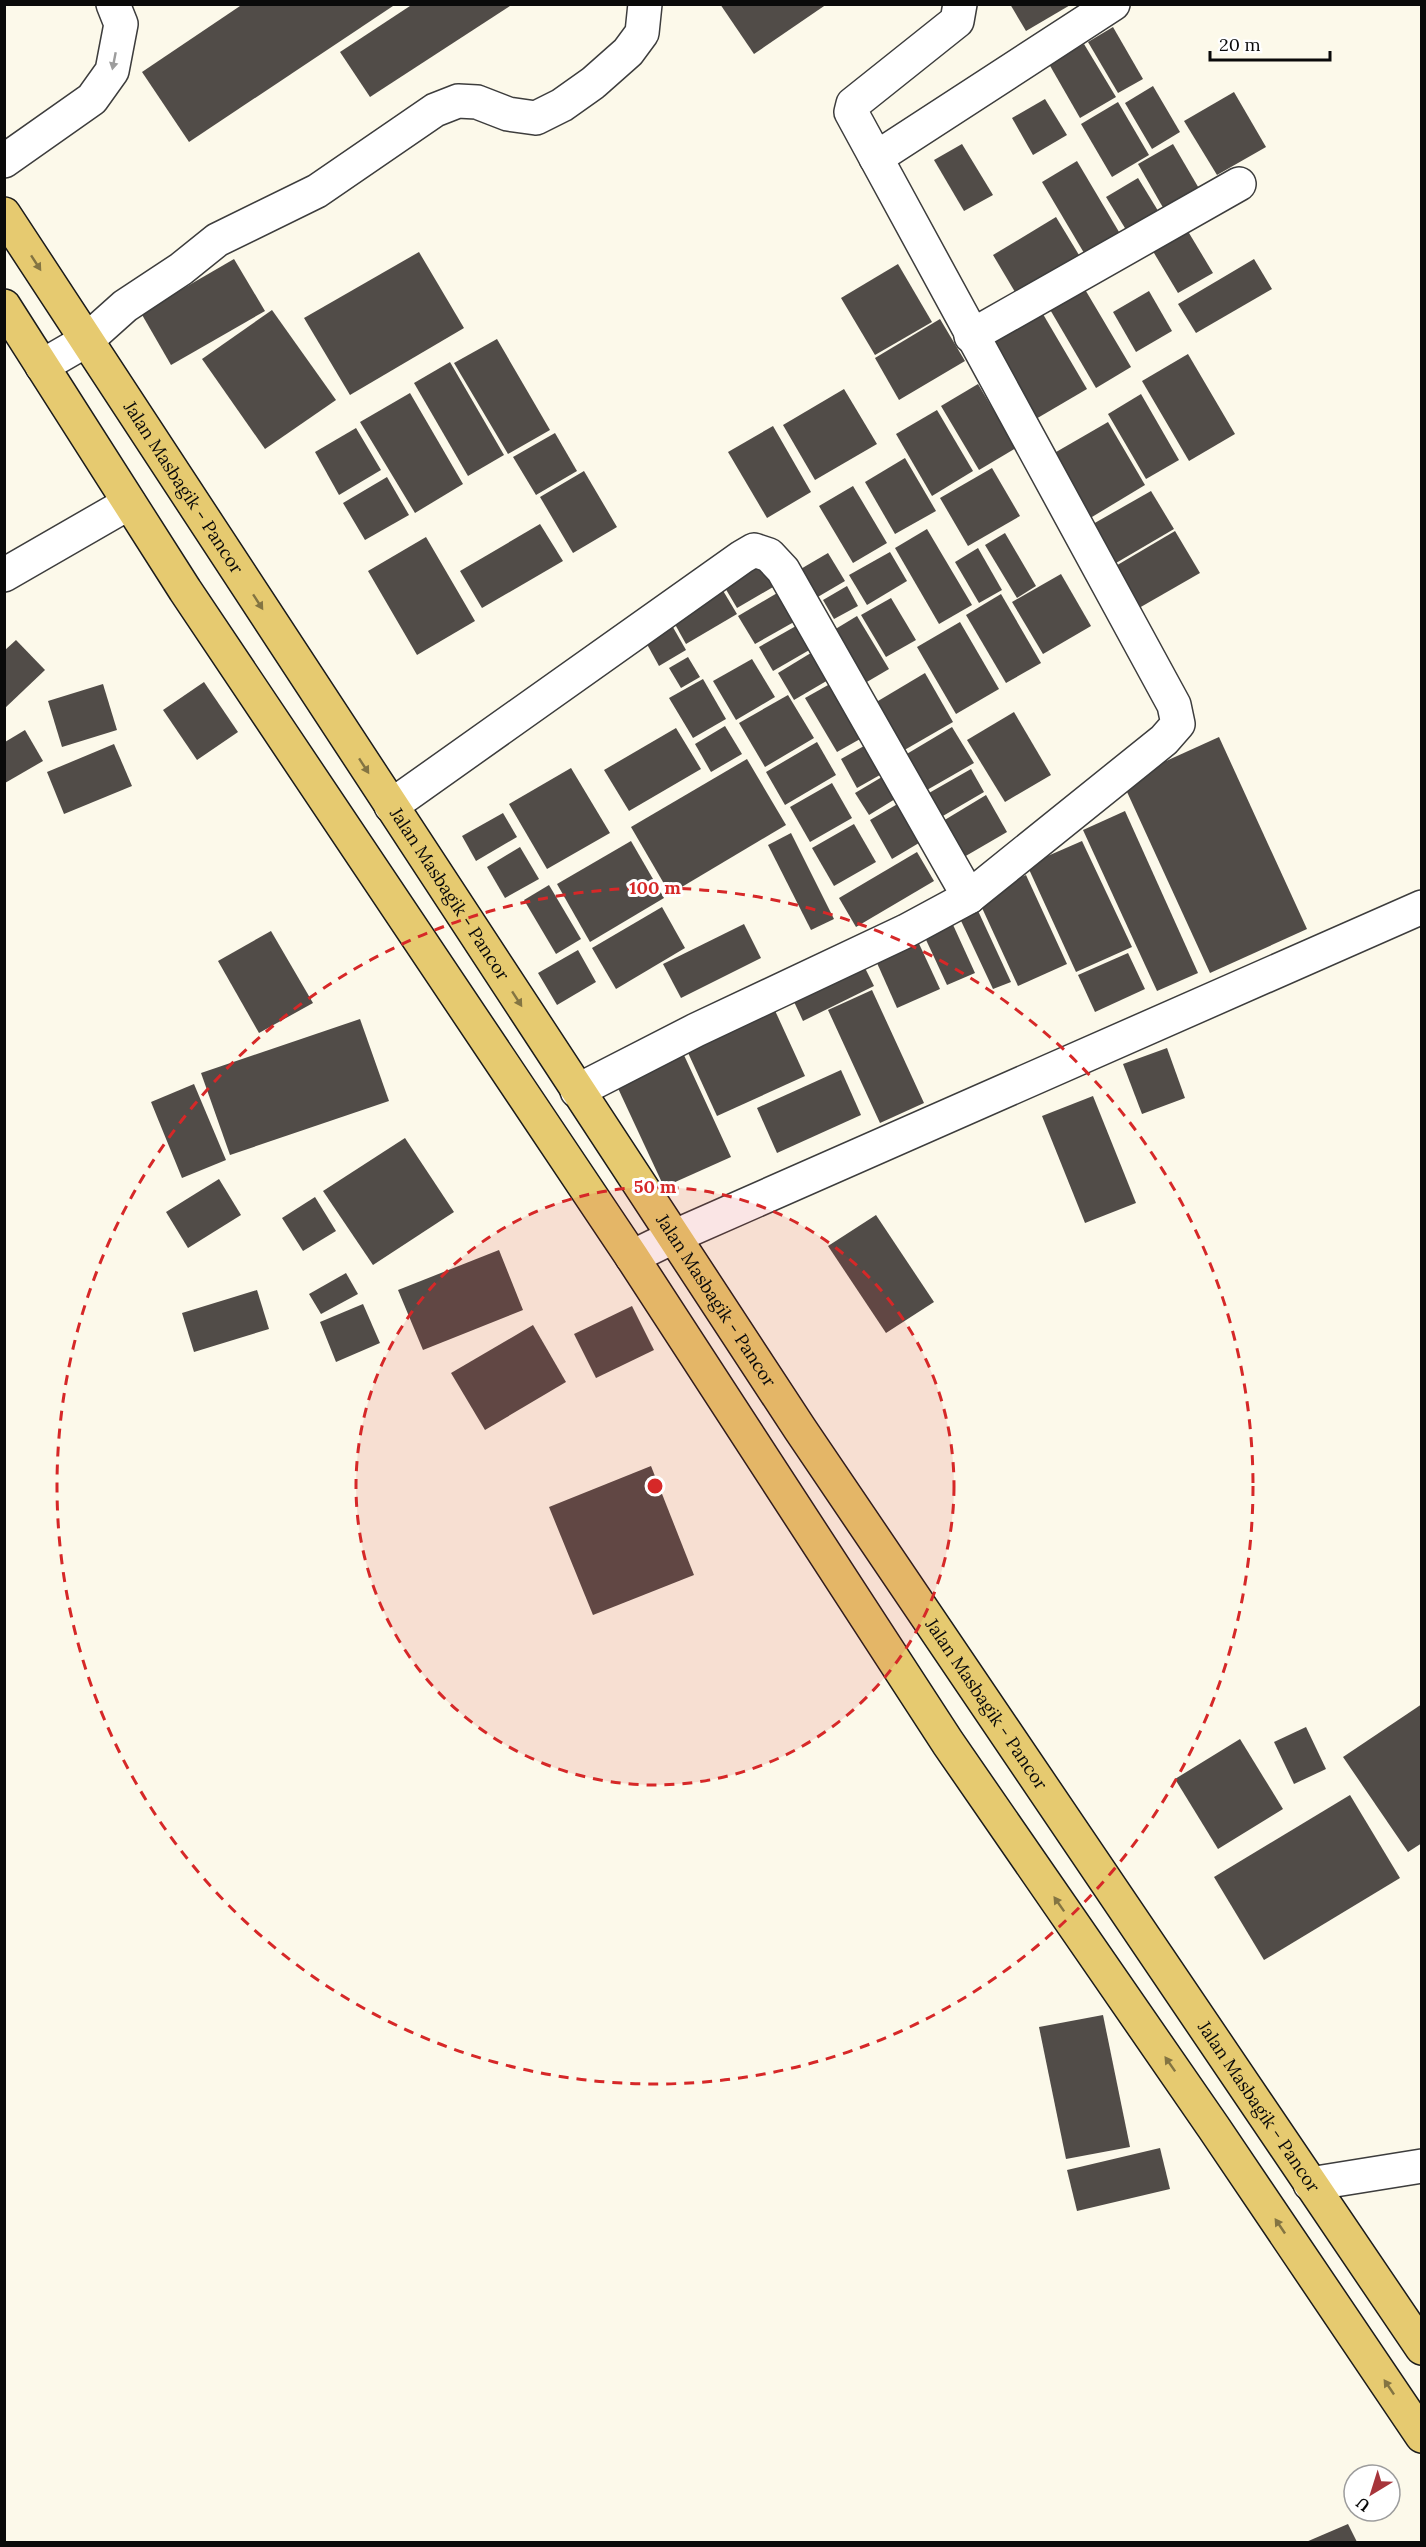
<svg xmlns="http://www.w3.org/2000/svg" width="1426" height="2547" viewBox="0 0 1426 2547" font-family="Lora,serif">
	<style>
		.building { fill: #514c48 }
		.lines { fill: none; stroke-linecap: round; stroke-linejoin: round }
		.minor-casing { stroke: #3d3d3d; stroke-width: 36 }
		.major-casing { stroke: #1b1b1b; stroke-width: 36 }
		.minor { stroke: #fff; stroke-width: 33 }
		.major { stroke: #e6ca70; stroke-width: 33 }
		.oneway { fill: #9d9d9d }
		.oneway2 { fill: #837442 }
		.ring { fill: none; stroke: #d62828; stroke-width: 3; stroke-dasharray: 10 8 }
		.labels { text-anchor: middle; stroke-width: 6; stroke-linejoin: round; paint-order: stroke }
		.street-label { font-size: 18px; fill: #0a0a0a; stroke: #fff }
		.centre { fill: #d62828; stroke: #fff; stroke-width: 3 }
		.ring-label { font-size: 18px; text-anchor: middle; font-weight: bold; fill: #d62828; stroke: #fff; stroke-width: 6; stroke-linejoin: round; paint-order: stroke }
	</style>
	<rect width="100%" height="100%" fill="#fcf9ea"/>
	<g class="building">
		<polygon points="243,4 396,4 189,142 142,72"/>
		<polygon points="413,4 513,4 370,97 340,52"/>
		<polygon points="720,4 827,4 754,54"/>
		<polygon points="1010,4 1072,4 1026,31"/>
		<polygon points="1113,27 1143,79 1118,93 1088,42"/>
		<polygon points="1084,44 1116,97 1080,118 1049,64"/>
		<polygon points="1153,86 1180,132 1152,149 1125,103"/>
		<polygon points="1234,92 1266,147 1217,175 1184,121"/>
		<polygon points="1045,99 1067,135 1033,155 1012,118"/>
		<polygon points="1118,102 1149,155 1112,177 1081,124"/>
		<polygon points="962,144 993,195 964,211 934,160"/>
		<polygon points="1173,144 1204,197 1169,218 1138,164"/>
		<polygon points="1077,161 1122,237 1087,258 1042,182"/>
		<polygon points="1138,178 1160,214 1128,233 1106,197"/>
		<polygon points="1056,217 1082,260 1018,297 993,255"/>
		<polygon points="1183,223 1213,273 1178,293 1148,243"/>
		<polygon points="419,252 464,328 350,395 304,318"/>
		<polygon points="234,259 265,311 171,365 141,313"/>
		<polygon points="1254,259 1272,289 1196,333 1178,304"/>
		<polygon points="898,264 932,322 875,355 841,298"/>
		<polygon points="1080,281 1131,367 1096,388 1045,301"/>
		<polygon points="1149,291 1172,331 1136,352 1113,312"/>
		<polygon points="1040,309 1087,389 1029,423 982,342"/>
		<polygon points="272,310 336,400 265,449 202,359"/>
		<polygon points="940,319 965,361 899,400 875,358"/>
		<polygon points="497,339 550,430 508,454 454,363"/>
		<polygon points="1188,354 1235,434 1189,461 1142,381"/>
		<polygon points="450,362 504,455 468,476 414,383"/>
		<polygon points="978,384 1016,448 979,470 941,406"/>
		<polygon points="844,389 877,444 815,480 783,425"/>
		<polygon points="410,393 463,484 415,513 360,422"/>
		<polygon points="1141,394 1179,460 1146,479 1108,414"/>
		<polygon points="937,410 973,471 932,496 896,434"/>
		<polygon points="1108,422 1145,485 1082,523 1044,459"/>
		<polygon points="773,426 811,492 767,518 728,452"/>
		<polygon points="356,428 381,470 339,495 315,452"/>
		<polygon points="555,433 577,471 536,495 513,457"/>
		<polygon points="905,458 936,511 895,534 865,482"/>
		<polygon points="992,468 1020,516 968,546 940,498"/>
		<polygon points="584,471 617,527 573,553 540,497"/>
		<polygon points="387,477 409,515 365,540 343,503"/>
		<polygon points="853,486 887,543 853,563 819,506"/>
		<polygon points="1151,491 1174,529 1116,563 1093,524"/>
		<polygon points="540,524 563,561 482,608 460,571"/>
		<polygon points="927,529 972,605 939,624 895,548"/>
		<polygon points="1175,531 1200,573 1139,608 1114,567"/>
		<polygon points="1005,533 1036,586 1017,598 985,545"/>
		<polygon points="426,537 475,621 417,655 368,571"/>
		<polygon points="978,548 1002,590 979,603 955,562"/>
		<polygon points="890,552 907,581 867,605 849,575"/>
		<polygon points="828,553 845,581 816,598 799,570"/>
		<polygon points="764,555 780,583 737,608 721,581"/>
		<polygon points="1061,574 1091,626 1043,654 1012,602"/>
		<polygon points="847,586 858,606 834,619 823,600"/>
		<polygon points="722,589 737,614 686,644 672,619"/>
		<polygon points="784,589 801,618 755,644 738,616"/>
		<polygon points="1001,594 1041,663 1006,683 966,615"/>
		<polygon points="891,598 916,640 886,657 861,615"/>
		<polygon points="857,616 889,669 860,686 829,633"/>
		<polygon points="670,622 686,650 659,666 643,637"/>
		<polygon points="803,622 818,645 773,671 759,647"/>
		<polygon points="960,622 999,689 956,714 917,647"/>
		<polygon points="16,640 45,670 4,709 4,651"/>
		<polygon points="819,648 835,676 794,700 778,673"/>
		<polygon points="688,657 700,677 681,688 669,668"/>
		<polygon points="752,659 775,697 736,720 713,681"/>
		<polygon points="925,673 953,722 901,752 873,704"/>
		<polygon points="703,679 726,719 693,738 669,698"/>
		<polygon points="837,680 869,734 837,752 805,698"/>
		<polygon points="204,682 238,732 197,760 163,710"/>
		<polygon points="103,684 117,730 62,747 48,701"/>
		<polygon points="788,695 814,738 765,767 739,723"/>
		<polygon points="1014,712 1051,775 1005,802 967,740"/>
		<polygon points="725,726 742,754 711,772 695,744"/>
		<polygon points="952,727 974,763 920,794 900,758"/>
		<polygon points="676,728 701,769 629,811 604,770"/>
		<polygon points="25,730 43,761 5,783 5,742"/>
		<polygon points="1219,737 1307,929 1210,973 1122,781"/>
		<polygon points="817,742 836,775 785,805 766,772"/>
		<polygon points="871,742 887,771 857,788 841,759"/>
		<polygon points="114,744 132,786 64,814 47,772"/>
		<polygon points="747,759 786,825 670,894 631,827"/>
		<polygon points="571,768 610,833 547,869 509,804"/>
		<polygon points="971,769 984,792 936,820 922,797"/>
		<polygon points="887,774 900,796 869,815 855,793"/>
		<polygon points="832,783 852,818 810,842 790,807"/>
		<polygon points="986,795 1007,832 964,857 943,821"/>
		<polygon points="901,802 924,840 892,859 870,820"/>
		<polygon points="1125,811 1198,973 1157,991 1083,830"/>
		<polygon points="503,813 517,837 476,861 462,836"/>
		<polygon points="854,824 876,862 834,886 812,848"/>
		<polygon points="791,833 834,919 811,930 768,845"/>
		<polygon points="631,841 664,898 590,942 557,884"/>
		<polygon points="1082,841 1132,947 1076,972 1027,865"/>
		<polygon points="520,847 539,879 505,898 487,867"/>
		<polygon points="917,852 934,881 856,927 839,898"/>
		<polygon points="1026,875 1067,964 1018,986 977,897"/>
		<polygon points="549,885 581,939 556,954 524,900"/>
		<polygon points="973,900 1011,982 993,989 955,908"/>
		<polygon points="662,907 685,948 616,989 592,948"/>
		<polygon points="949,916 975,973 947,985 921,929"/>
		<polygon points="744,924 761,958 681,998 663,964"/>
		<polygon points="271,931 313,1003 259,1033 218,961"/>
		<polygon points="915,935 940,989 897,1008 873,954"/>
		<polygon points="578,950 596,982 557,1005 538,973"/>
		<polygon points="1128,953 1145,989 1095,1012 1078,975"/>
		<polygon points="858,954 874,986 803,1021 788,989"/>
		<polygon points="872,990 924,1103 880,1123 828,1010"/>
		<polygon points="772,1004 805,1076 717,1116 684,1044"/>
		<polygon points="360,1019 389,1101 230,1155 201,1073"/>
		<polygon points="1167,1048 1185,1098 1142,1114 1123,1064"/>
		<polygon points="683,1053 731,1157 664,1187 616,1084"/>
		<polygon points="841,1070 861,1115 777,1153 757,1108"/>
		<polygon points="194,1084 226,1160 182,1178 151,1102"/>
		<polygon points="1093,1096 1136,1203 1085,1223 1042,1116"/>
		<polygon points="405,1138 454,1212 373,1265 323,1191"/>
		<polygon points="219,1179 241,1215 188,1248 166,1212"/>
		<polygon points="315,1197 336,1231 303,1251 282,1218"/>
		<polygon points="876,1215 934,1302 886,1333 828,1246"/>
		<polygon points="499,1250 523,1310 423,1350 398,1290"/>
		<polygon points="346,1273 358,1294 321,1314 309,1294"/>
		<polygon points="257,1290 269,1329 194,1352 182,1313"/>
		<polygon points="363,1304 380,1343 336,1362 320,1322"/>
		<polygon points="632,1306 654,1350 596,1378 574,1334"/>
		<polygon points="533,1325 566,1382 485,1430 451,1373"/>
		<polygon points="651,1466 694,1575 593,1615 549,1507"/>
		<polygon points="1422,1704 1422,1843 1408,1852 1343,1757"/>
		<polygon points="1306,1727 1326,1769 1294,1784 1274,1742"/>
		<polygon points="1240,1739 1283,1809 1218,1849 1175,1779"/>
		<polygon points="1350,1795 1400,1878 1264,1960 1214,1877"/>
		<polygon points="1103,2015 1130,2147 1066,2159 1039,2027"/>
		<polygon points="1160,2148 1170,2189 1077,2211 1067,2170"/>
		<polygon points="1348,2524 1357,2542 1306,2542"/>
	</g>
	<g class="lines">
		<g class="minor-casing">
			<g id="minor">
				<polyline points="876,158 1113,4"/>
				<polyline points="4,161 92,99 112,71 121,24 113,4"/>
				<polyline points="971,336 1239,184"/>
				<polyline points="42,366 87,340 125,306 181,269 217,240 317,191 435,110 458,101 477,102 508,114 536,118 562,105 593,83 628,52 642,33 645,4"/>
				<polyline points="4,575 129,503"/>
				<polyline points="391,806 742,557 754,550 769,555 783,570 969,897"/>
				<polyline points="577,1091 696,1030 906,931 969,897 1164,740 1178,724 1174,705 851,112 853,104 957,21 960,4"/>
				<polyline points="632,1257 673,1237 1422,907"/>
				<polyline points="1310,2184 1422,2166"/>
			</g>
		</g>
		<g class="major-casing">
			<g id="major">
				<path id="s1" d="M4 214 800 1429 1422 2348"/>
				<polyline points="4,306 185,590 632,1257 948,1743 1214,2128 1422,2436"/>
			</g>
		</g>
		<use href="#minor" class="minor"/>
		<use href="#major" class="major"/>
	</g>
	<defs><path id="oneway-solid" d="M-6-.8H1V-3.2L6.5 0L1 3.2V.8H-6Z" transform="scale(1.5)"/></defs>
	<use class="oneway" href="#oneway-solid" transform="translate(114 61) rotate(101)"/>
	<g class="oneway2">
		<use href="#oneway-solid" transform="translate(36 263) rotate(57)"/>
		<use href="#oneway-solid" transform="translate(258 602) rotate(57)"/>
		<use href="#oneway-solid" transform="translate(364 766) rotate(57)"/>
		<use href="#oneway-solid" transform="translate(517 999) rotate(57)"/>
		<use href="#oneway-solid" transform="translate(1059 1904) rotate(-125)"/>
		<use href="#oneway-solid" transform="translate(1170 2064) rotate(-125)"/>
		<use href="#oneway-solid" transform="translate(1280 2226) rotate(-124)"/>
		<use href="#oneway-solid" transform="translate(1389 2387) rotate(-124)"/>
	</g>
	<circle cx="655" cy="1486" r="299" fill="#d62828" fill-opacity=".12"/>
	<g class="ring">
		<circle cx="655" cy="1486" r="299"/>
		<circle cx="655" cy="1486" r="598"/>
	</g>
	<g class="labels">
		<g class="street-label">
			<text dy="6" stroke="none"><textPath href="#s1" startOffset="327">Jalan Masbagik - Pancor</textPath></text>
			<text dy="6" stroke="none"><textPath href="#s1" startOffset="813">Jalan Masbagik - Pancor</textPath></text>
			<text dy="6" stroke="none"><textPath href="#s1" startOffset="1299">Jalan Masbagik - Pancor</textPath></text>
			<text dy="6" stroke="none"><textPath href="#s1" startOffset="1785">Jalan Masbagik - Pancor</textPath></text>
			<text dy="6" stroke="none"><textPath href="#s1" startOffset="2271">Jalan Masbagik - Pancor</textPath></text>
		</g>
	</g>
	<circle cx="655" cy="1486" r="9" class="centre"/>
	<g class="ring-label">
		<text x="655" y="894">100 m</text>
		<text x="655" y="1193">50 m</text>
	</g>
	<rect width="1426" height="2547" fill="none" stroke="#0a0a0a" stroke-width="12"/>
	<g transform="translate(1372 2493) rotate(218)"><circle r="28" fill="#ffffff" stroke="#9d9d9d" stroke-width="1.5"/>
	<path d="M0-4.5L10 22L0 15L-10 22Z" fill="#a7353b"/>
	<text y="-9" font-size="16" font-weight="bold" text-anchor="middle" fill="#0a0a0a">U</text>
	</g>
	<path d="M1210 51v9h120v-9" fill="none" stroke="#0a0a0a" stroke-width="3"/>
	<text x="1219" y="51" font-size="18" fill="#0a0a0a" stroke="#ffffff" stroke-width="4.5" paint-order="stroke">20 m</text>
</svg>
